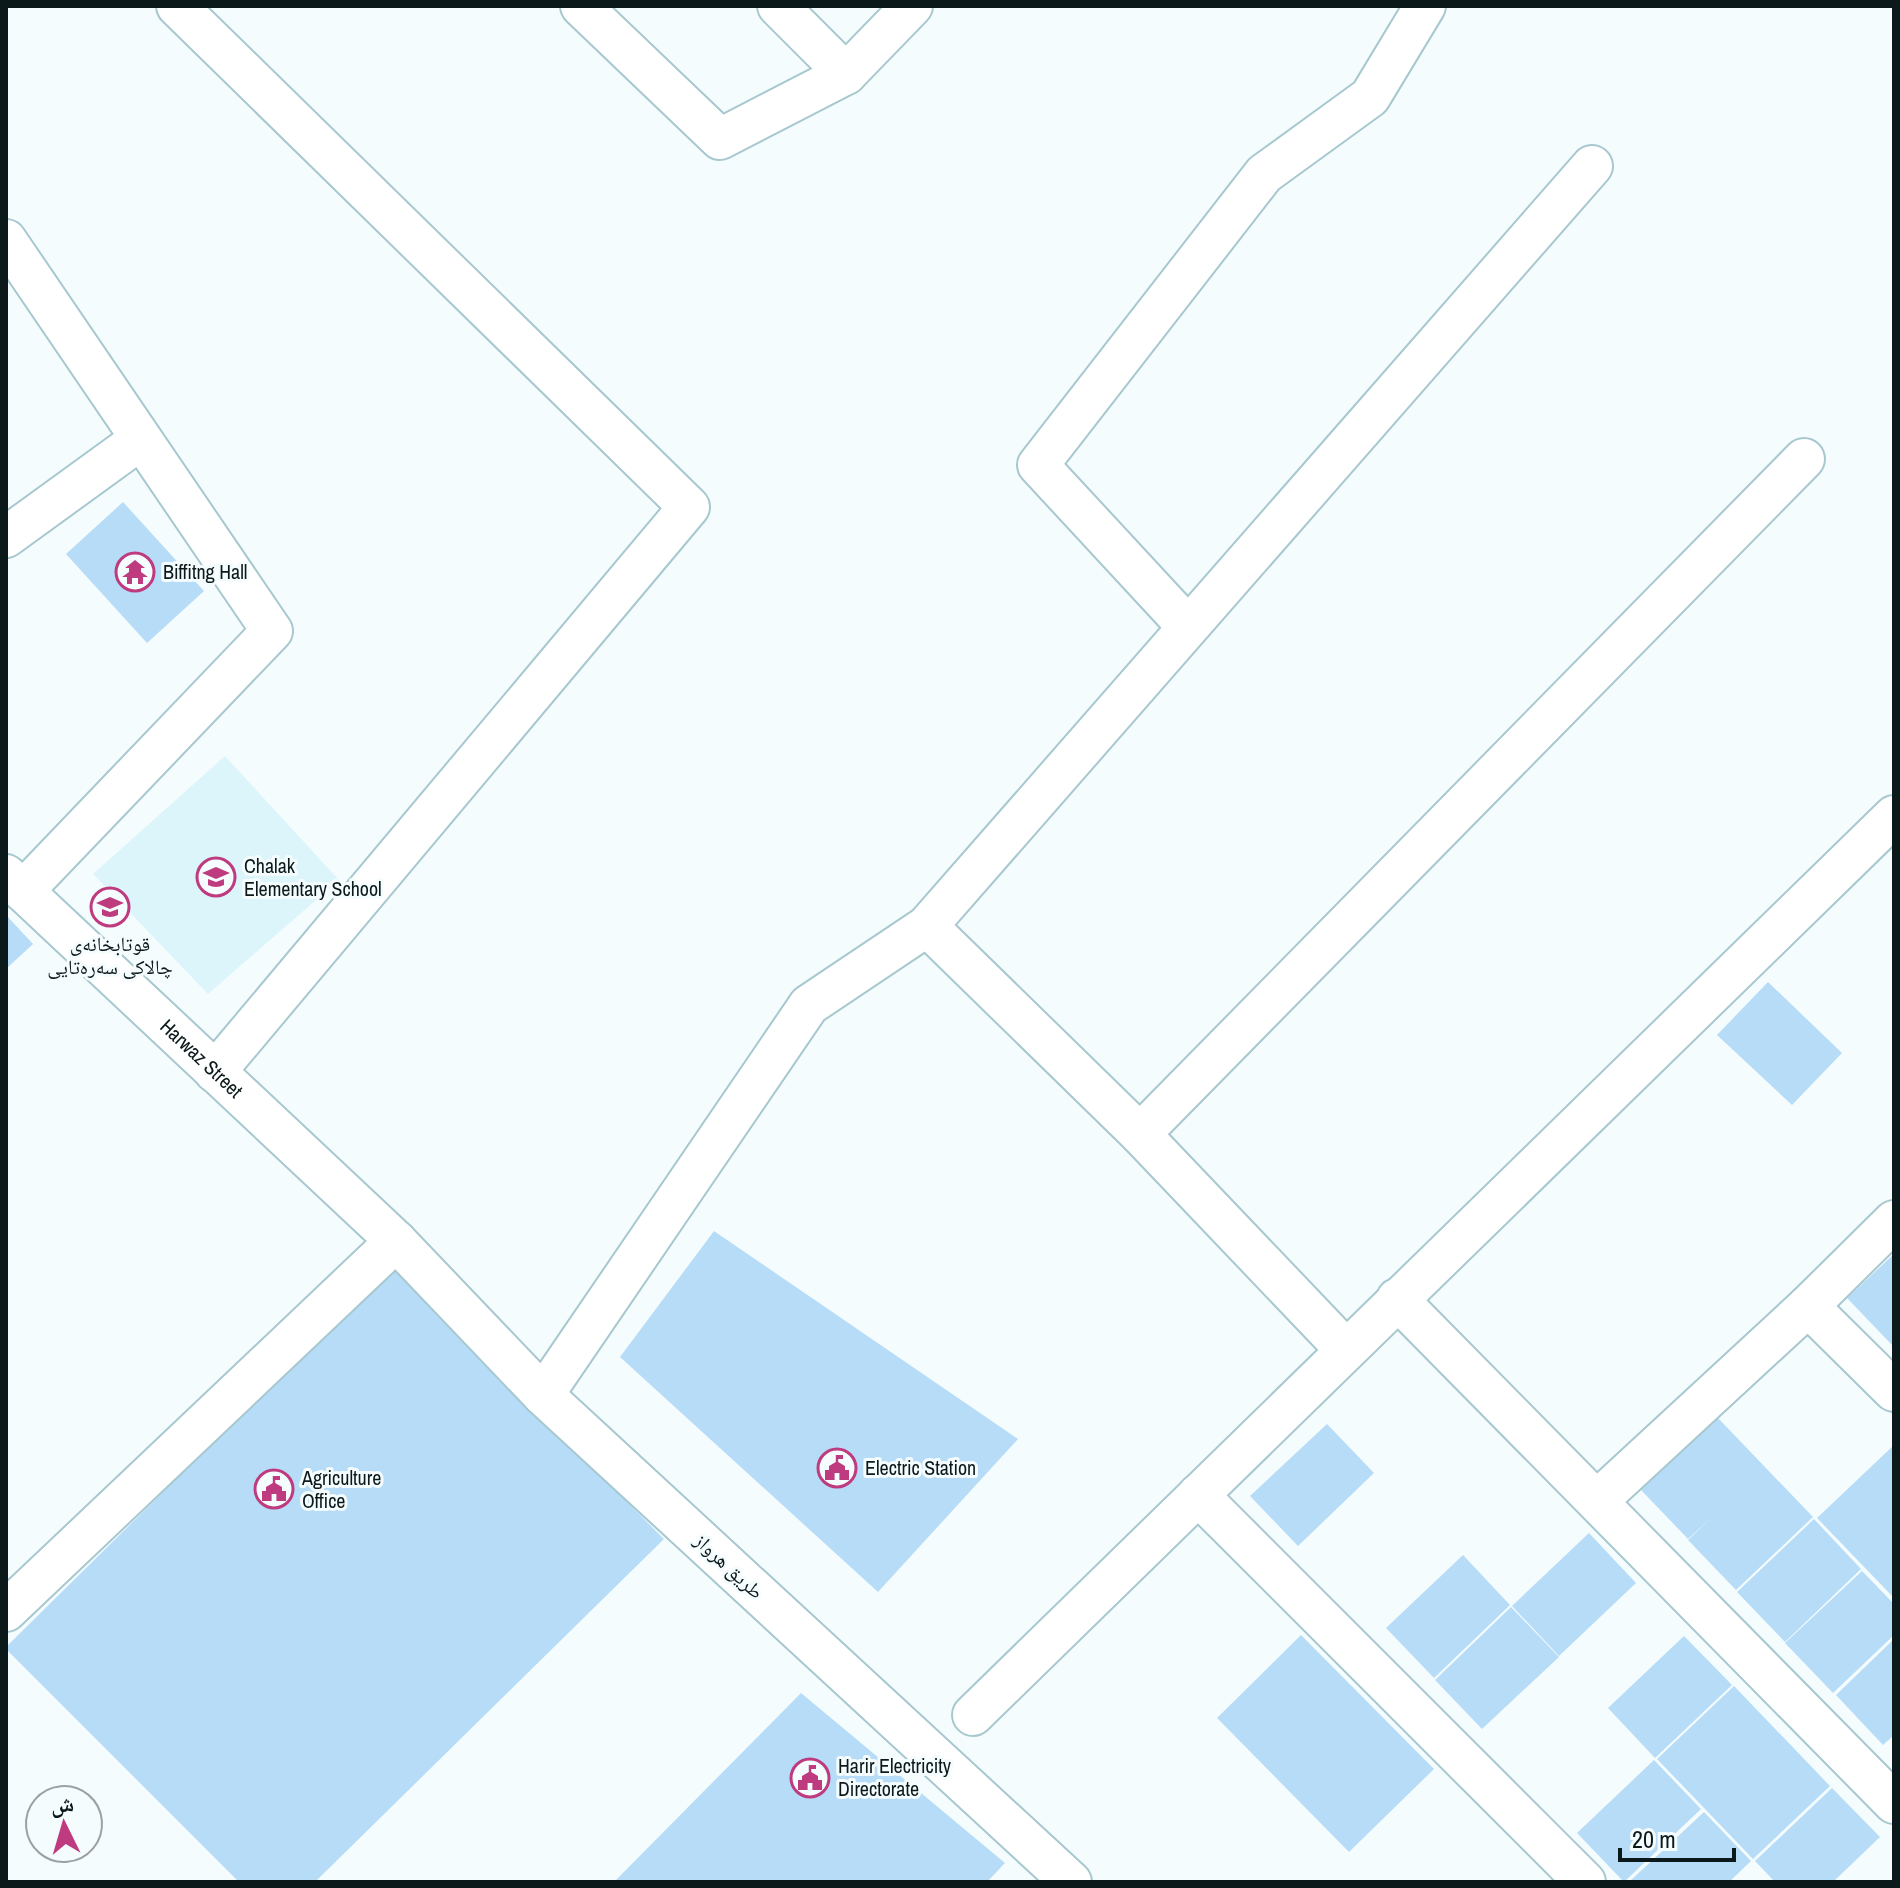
<svg xmlns="http://www.w3.org/2000/svg" width="1900" height="1888" viewBox="0 0 1900 1888" font-family="'Archivo Narrow','Noto Naskh Arabic',sans-serif">
	<style>
		.built { fill: #dcf5fb }
		.building { fill: #b7dcf8 }
		.lines { fill: none; stroke-linecap: round; stroke-linejoin: round }
		.street-casing { stroke: #a7c8cf; stroke-width: 44 }
		.street { stroke: #fff; stroke-width: 40 }
		.labels { text-anchor: middle; stroke-width: 6; stroke-linejoin: round; paint-order: stroke }
		.poi-label { font-size: 20px; fill: #0c191b; stroke: #f5fcfe; text-anchor: start }
		.street-label { font-size: 20px; fill: #0c191b; stroke: #f5fcfe }
	</style>
	<rect width="100%" height="100%" fill="#f5fcfe"/>
	<polygon class="built" points="225,756 339,880 208,994 93,874"/>
	<g class="building">
		<polygon points="123,502 204,591 147,643 66,554"/>
		<polygon points="6,915 33,944 6,969"/>
		<polygon points="1768,982 1842,1053 1792,1105 1717,1035"/>
		<polygon points="714,1231 1018,1439 878,1592 620,1357"/>
		<polygon points="1894,1254 1894,1347 1847,1298"/>
		<polygon points="392,1266 664,1539 315,1882 239,1882 6,1649 6,1647"/>
		<polygon points="1717,1417 1813,1517 1736,1590 1688,1540 1711,1518 1688,1539 1641,1490"/>
		<polygon points="1327,1424 1374,1473 1298,1546 1250,1496"/>
		<polygon points="1894,1445 1894,1598 1817,1518"/>
		<polygon points="1814,1519 1861,1569 1785,1642 1737,1592"/>
		<polygon points="1589,1533 1636,1583 1559,1656 1512,1606"/>
		<polygon points="1463,1555 1510,1605 1434,1678 1386,1628"/>
		<polygon points="1862,1571 1894,1604 1894,1635 1833,1693 1785,1643"/>
		<polygon points="1511,1607 1559,1657 1482,1729 1435,1680"/>
		<polygon points="1301,1635 1434,1769 1349,1852 1217,1718"/>
		<polygon points="1684,1636 1732,1685 1655,1758 1608,1708"/>
		<polygon points="1894,1639 1894,1735 1883,1745 1836,1695"/>
		<polygon points="1734,1686 1830,1786 1753,1859 1657,1759"/>
		<polygon points="801,1693 1005,1863 987,1882 614,1882"/>
		<polygon points="1654,1760 1701,1809 1624,1882 1577,1833"/>
		<polygon points="1832,1788 1880,1837 1833,1882 1775,1882 1755,1861"/>
		<polygon points="1704,1812 1751,1861 1729,1882 1629,1882"/>
	</g>
	<g class="lines">
		<g class="street-casing">
			<g id="street">
				<polyline points="177,6 689,507 215,1072"/>
				<polyline points="581,6 720,139 846,74 912,6"/>
				<polyline points="778,6 846,74"/>
				<polyline points="6,240 272,631 23,891"/>
				<polyline points="6,537 141,439"/>
				<polyline points="1188,627 1038,465 1264,174 1370,97 1425,6"/>
				<path id="s1" d="M6 875 396 1241 543 1395 1071 1882"/>
				<polyline points="927,926 1140,1134 1346,1350"/>
				<polyline points="1140,1134 1804,459"/>
				<polyline points="1894,1221 1808,1306 1894,1391"/>
				<polyline points="1397,1299 1894,1803"/>
				<polyline points="543,1395 809,1005 927,926 1592,166"/>
				<polyline points="1198,1495 1585,1882"/>
				<polyline points="1597,1501 1808,1306"/>
				<polyline points="6,1611 396,1241"/>
				<polyline points="973,1715 1894,816"/>
			</g>
		</g>
		<use href="#street" class="street"/>
	</g>
	<defs>
		<g id="temple-ring" transform="scale(2)"><circle r="9.5" fill="#f5fcfe" stroke="#bf3b7f" stroke-width="1.5"/><path d="M0-6L5-2H3V0L6.5 2.5H4V6H1.5V3h-3V6H-4V2.5H-6.5L-3 0V-2H-5Z" fill="#bf3b7f"/></g>
		<g id="school-ring" transform="scale(2)"><circle r="9.5" fill="#f5fcfe" stroke="#bf3b7f" stroke-width="1.5"/><path d="M0-5L7-2L0 1L-7-2ZM-4 1L0 2.5L4 1V4Q0 6-4 4Z" fill="#bf3b7f"/></g>
		<g id="civic-ring" transform="scale(2)"><circle r="9.5" fill="#f5fcfe" stroke="#bf3b7f" stroke-width="1.5"/><path d="M-.6-6.5H3V-4.5H.6V-3L4-1V1h2V6H-6V1h2V-1L-.6-3ZM-1.2 2.5V6h2.4V2.5Z" fill="#bf3b7f"/></g>
	</defs>
	<g fill-rule="evenodd">
		<use href="#temple-ring" x="135" y="572"/>
		<use href="#school-ring" x="216" y="877"/>
		<use href="#school-ring" x="110" y="907"/>
		<use href="#civic-ring" x="837" y="1468"/>
		<use href="#civic-ring" x="274" y="1489"/>
		<use href="#civic-ring" x="810" y="1778"/>
	</g>
	<g class="labels">
		<g class="poi-label">
			<text x="163" y="579">Biffitng Hall</text>
			<text x="244" y="873">Chalak<tspan x="244" dy="23">Elementary School</tspan></text>
			<text x="110" y="951" text-anchor="middle">قوتابخانەی<tspan x="110" dy="23">چالاکی سەرەتایی</tspan></text>
			<text x="865" y="1475">Electric Station</text>
			<text x="302" y="1485">Agriculture<tspan x="302" dy="23">Office</tspan></text>
			<text x="838" y="1773">Harir Electricity<tspan x="838" dy="23">Directorate</tspan></text>
		</g>
		<g class="street-label">
			<text dy="7" stroke="none"><textPath href="#s1" startOffset="268">Harwaz Street</textPath></text>
			<text transform="translate(729 1566) rotate(43)" y="7">طريق هرواز</text>
		</g>
	</g>
	<rect width="1900" height="1888" fill="none" stroke="#0c191b" stroke-width="16"/>
	<g transform="translate(64 1824) rotate(355)"><circle r="38" fill="#f5fcfe" stroke="#98a1a3" stroke-width="2"/>
	<path d="M0-6L14 30L0 20L-14 30Z" fill="#bf3b7f"/>
	<text y="-12" font-size="22" font-weight="bold" text-anchor="middle" fill="#0c191b">ش</text>
	</g>
	<path d="M1620 1848v12h114v-12" fill="none" stroke="#0c191b" stroke-width="4"/>
	<text x="1632" y="1848" font-size="24" fill="#0c191b" stroke="#f5fcfe" stroke-width="6" paint-order="stroke">20 m</text>
</svg>
